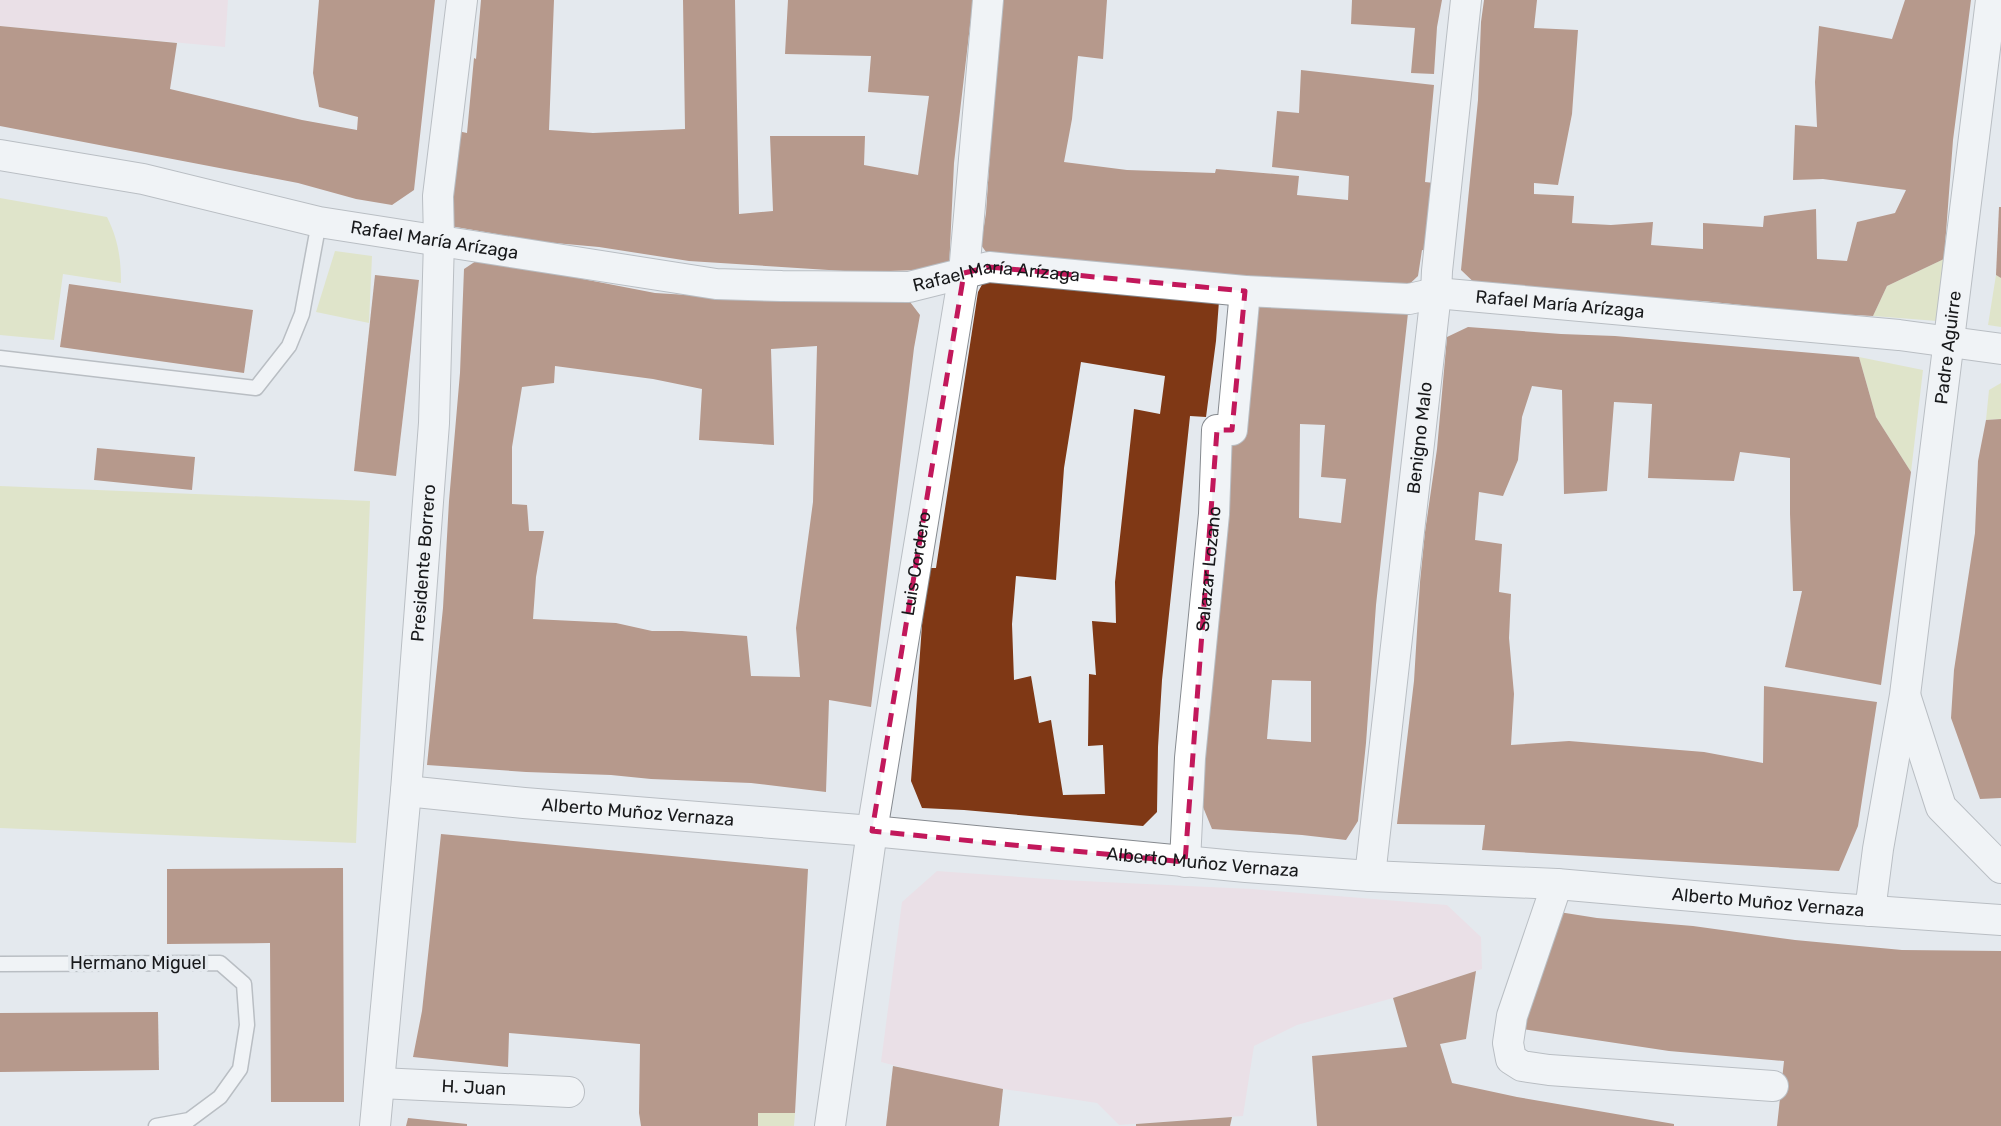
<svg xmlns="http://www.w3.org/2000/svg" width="2001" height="1126" viewBox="0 0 2001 1126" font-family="Rubik,sans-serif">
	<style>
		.education { fill: #f1d6dd }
		.green { fill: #dade9d }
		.building { fill: #7f3815; fill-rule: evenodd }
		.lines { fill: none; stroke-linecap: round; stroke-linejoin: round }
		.service-casing { stroke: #868a8f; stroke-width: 17 }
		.minor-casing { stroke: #868a8f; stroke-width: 32 }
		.service { stroke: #fff; stroke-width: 14 }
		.minor { stroke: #fff; stroke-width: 30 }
		.marked { fill: none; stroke: #c2185b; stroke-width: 5; stroke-dasharray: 14 9; stroke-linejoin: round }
		.labels { text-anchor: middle; stroke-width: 7; stroke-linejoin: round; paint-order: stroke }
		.street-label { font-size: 18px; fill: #18191b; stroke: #e4e9ee }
	</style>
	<rect width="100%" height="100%" fill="#e4e9ee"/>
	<g class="education">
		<polygon points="0,0 228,0 225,47 0,26"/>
		<polygon points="937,871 1062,880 1252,889 1447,905 1481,937 1482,969 1393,998 1297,1025 1254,1046 1243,1116 1119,1125 1097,1103 957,1082 881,1062 902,902"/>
	</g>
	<g class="green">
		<path d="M0 198 107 217C118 239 121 258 121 283L63 274 54 340 0 335Z"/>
		<polygon points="335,251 372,256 369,323 316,312"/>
		<polygon points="1944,259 1937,321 1873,316 1887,286"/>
		<polygon points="1996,275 2001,278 2001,327 1988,325"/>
		<polygon points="1859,357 1923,370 1911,472 1876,417"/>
		<polygon points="2001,383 2001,419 1986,420 1989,390"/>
		<polygon points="0,486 370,501 356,843 0,828"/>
		<polygon points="758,1113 795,1113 794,1126 758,1126"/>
	</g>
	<g class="building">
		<polygon points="319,0 435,0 414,190 392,205 356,199 298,183 0,126 0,26 177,43 170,89 302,120 357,130 358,117 319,107 313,73"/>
		<polygon points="481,0 554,0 549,130 593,133 685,129 683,0 735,0 739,214 773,211 770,136 865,136 864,165 918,175 929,96 868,92 871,56 785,54 788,0 973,0 954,163 949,269 860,272 689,261 599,247 544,242 450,226 453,130 467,133 474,58 476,59"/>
		<polygon points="1003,0 1107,0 1103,59 1078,56 1072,119 1064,162 1127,170 1215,173 1216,169 1299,176 1297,195 1348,200 1349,176 1272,167 1277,111 1299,113 1301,70 1434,85 1425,182 1434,183 1428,251 1422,250 1418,276 1402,291 989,256 981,245 986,213 997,47"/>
		<polygon points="1352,0 1442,0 1437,27 1434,74 1411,73 1415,28 1351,24"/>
		<polygon points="1484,0 1537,0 1534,28 1578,30 1572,114 1558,185 1534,183 1534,194 1574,196 1572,223 1611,225 1653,222 1651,245 1703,249 1703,223 1763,227 1764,216 1816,209 1817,259 1847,261 1857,222 1895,213 1906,190 1823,179 1793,180 1795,125 1817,127 1815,82 1819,26 1892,39 1905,0 1971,0 1953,140 1944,259 1887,286 1873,316 1817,313 1703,301 1481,289 1461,270 1478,100 1481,22"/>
		<polygon points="1999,207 2001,207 2001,278 1996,275"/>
		<path d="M479 259 655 293 768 300 907 298 920 315 914 348 871 707 829 700 826 792 751 783 651 779 611 775 526 772 427 765 443 608 449 501 460 373 464 269ZM817 346 813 502 796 628 800 677 751 676 747 636 682 631H652L616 623 533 619 536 577 544 531H529L527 505 512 504V447L522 387 554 383 555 366 653 379 702 389 699 440 774 445 771 349Z"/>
		<polygon points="375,275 419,280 396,476 354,471"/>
		<path d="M985 279 1219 301 1216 341 1206 417 1190 416 1162 680 1158 747 1157 812 1143 826 964 810 922 808 911 781 926 568H936L978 292ZM1081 362 1165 376 1160 414 1134 409 1115 582 1116 623 1092 621 1096 675 1089 674 1088 746 1103 745 1105 794 1063 795 1051 720 1039 723 1031 676 1014 680 1012 624 1016 576 1056 580 1064 468Z"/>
		<polygon points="69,284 253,310 244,373 60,347"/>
		<path d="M1251 305 1408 313 1376 605 1366 743 1358 821 1346 840 1302 835 1212 829 1203 807 1201 737 1227 437ZM1300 424 1325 425 1321 477 1346 479 1341 523 1299 518ZM1272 680 1311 681V742L1267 739Z"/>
		<polygon points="1468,327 1561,334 1615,336 1859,357 1876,417 1911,472 1881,685 1785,667 1802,591 1793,591 1790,514 1790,458 1740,452 1734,481 1648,478 1652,404 1614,402 1607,491 1564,494 1562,390 1532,386 1522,417 1518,460 1503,496 1479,492 1475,540 1502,544 1499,592 1511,594 1509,638 1514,694 1511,745 1569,741 1704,752 1763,763 1764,686 1877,702 1858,826 1839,871 1482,850 1485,825 1397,824 1414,681 1420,582 1425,532 1437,449 1447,337"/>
		<polygon points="2001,419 2001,798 1980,799 1951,718 1954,670 1975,533 1978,461 1986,420"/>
		<polygon points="97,448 195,457 192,490 94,480"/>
		<polygon points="441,834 808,869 795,1113 758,1113 758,1126 641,1126 639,1113 640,1044 509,1033 508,1067 413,1057 422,1011"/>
		<polygon points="343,868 344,1102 271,1102 270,943 167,944 167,869"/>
		<polygon points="1559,912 1597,918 1693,926 1795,940 1902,950 2001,951 2001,1126 1777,1126 1784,1061 1669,1051 1522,1029"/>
		<polygon points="1476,971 1466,1039 1440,1044 1452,1083 1517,1097 1674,1124 1674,1126 1317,1126 1312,1056 1407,1047 1393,998"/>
		<polygon points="158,1012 159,1070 0,1072 0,1013"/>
		<polygon points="893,1066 1003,1089 999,1126 886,1126"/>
		<polygon points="1232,1117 1230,1126 1136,1126 1136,1124"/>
		<polygon points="408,1118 467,1124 467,1126 406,1126"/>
	</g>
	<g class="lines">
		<g class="service-casing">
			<g id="service">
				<polyline points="0,358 256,388 289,346 302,314 319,222"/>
				<polyline points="0,964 220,963 244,984 247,1025 240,1069 220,1097 189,1120 156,1126"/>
			</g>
		</g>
		<g class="minor-casing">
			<g id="minor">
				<path id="s1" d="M0 155 143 179 319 222 716 284 782 286 909 287 989 267 1245 291 1409 299 1436 293 1899 335 2001 349"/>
				<polyline points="1906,698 1941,807 2001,868"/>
				<path id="s2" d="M406 791 524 803 872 831 1246 867 1370 876 1557 884 1830 908 2001 920"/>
				<path id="s3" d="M1185 862 1190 758 1214 514 1217 430H1232L1245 291"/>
				<path id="s4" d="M1370 876 1436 293 1437 271 1466 0"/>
				<polyline points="1557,884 1512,1016 1508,1043 1511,1059 1522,1066 1549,1070 1773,1086"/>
				<path id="s5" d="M1870 911 1878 849 1905 695 1991 0"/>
				<path id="s6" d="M380 1083 569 1092"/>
				<path id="s7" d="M375 1126 406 791 434 423 439 240 438 196 462 0"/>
				<path id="s8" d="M830 1126 872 831 964 273 988 0"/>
			</g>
		</g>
		<use href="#service" class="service"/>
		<use href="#minor" class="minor"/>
	</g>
	<path d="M0 0H2001V1126H0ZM989 267 1245 291 1232 430H1217L1185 862 872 831 964 273Z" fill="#e4e9ee" fill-opacity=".55" fill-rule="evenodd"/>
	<path class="marked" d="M989 267 1245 291 1232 430H1217L1185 862 872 831 964 273Z"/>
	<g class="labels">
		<g class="street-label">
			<text dy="6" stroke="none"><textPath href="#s1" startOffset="443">Rafael María Arízaga</textPath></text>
			<text dy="6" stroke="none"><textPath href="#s1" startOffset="1010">Rafael María Arízaga</textPath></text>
			<text dy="6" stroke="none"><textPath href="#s1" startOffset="1577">Rafael María Arízaga</textPath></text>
			<text dy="6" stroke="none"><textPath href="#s5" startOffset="569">Padre Aguirre</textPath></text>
			<text dy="6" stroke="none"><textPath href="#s4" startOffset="441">Benigno Malo</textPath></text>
			<text dy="6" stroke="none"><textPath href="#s7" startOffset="565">Presidente Borrero</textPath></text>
			<text dy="6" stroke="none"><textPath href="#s8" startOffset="569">Luis Cordero</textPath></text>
			<text dy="6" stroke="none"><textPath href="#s3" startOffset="294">Salazar Lozano</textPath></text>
			<text dy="6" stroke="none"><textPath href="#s2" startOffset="233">Alberto Muñoz Vernaza</textPath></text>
			<text dy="6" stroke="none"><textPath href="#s2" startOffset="800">Alberto Muñoz Vernaza</textPath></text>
			<text dy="6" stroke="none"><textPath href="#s2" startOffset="1367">Alberto Muñoz Vernaza</textPath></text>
			<text x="138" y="969">Hermano Miguel</text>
			<text dy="6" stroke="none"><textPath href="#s6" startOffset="94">H. Juan</textPath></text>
		</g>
	</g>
</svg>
